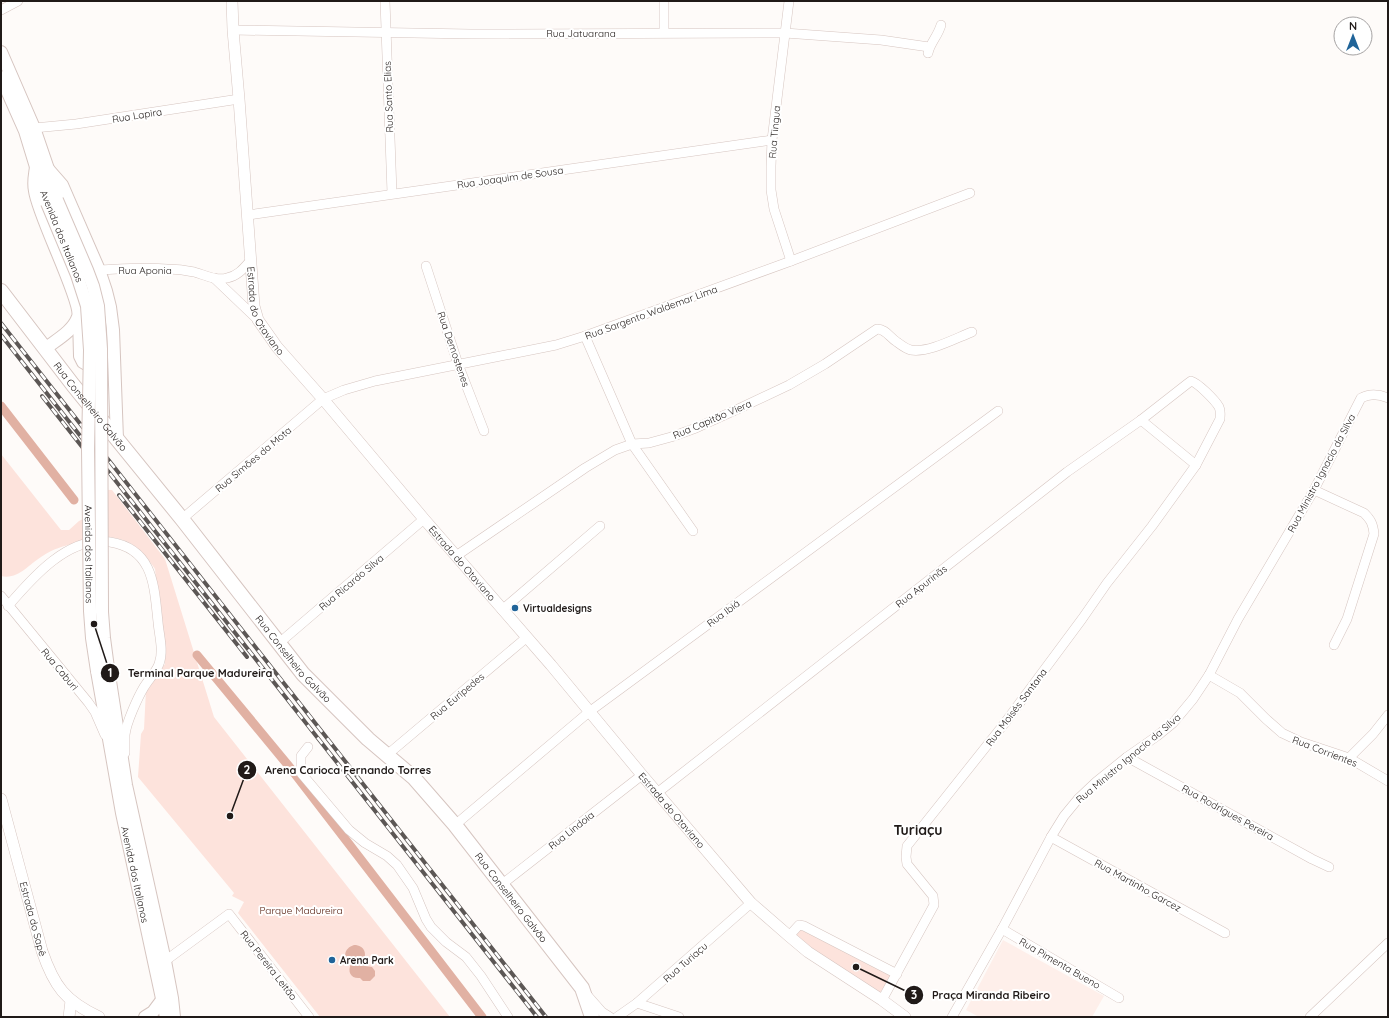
<svg xmlns="http://www.w3.org/2000/svg" width="1389" height="1018" viewBox="0 0 1389 1018" font-family="Quicksand,sans-serif">
	<style>
		.built { fill: #feefea }
		.green { fill: #fde3dc }
		.water { fill: #e1b1a3 }
		.lines { fill: none; stroke-linecap: round; stroke-linejoin: round }
		.canal { stroke: #e1b1a3; stroke-width: 9 }
		.minor-casing { stroke: #d6c5c0; stroke-width: 10 }
		.tertiary-casing { stroke: #d6c5c0; stroke-width: 12 }
		.secondary-casing { stroke: #d6c5c0; stroke-width: 14 }
		.primary-casing { stroke: #d6c5c0; stroke-width: 16 }
		.minor { stroke: #fff; stroke-width: 9 }
		.tertiary { stroke: #fff; stroke-width: 11 }
		.secondary { stroke: #fff; stroke-width: 12 }
		.primary { stroke: #fff; stroke-width: 14 }
		.rail-casing { stroke: #5c5755; stroke-width: 4 }
		.rail { stroke: #fff; stroke-width: 2.5; stroke-dasharray: 8; stroke-linecap: butt }
		.secondary-bridge-casing { stroke: #d6c5c0; stroke-width: 14; stroke-linecap: butt }
		.secondary-bridge { stroke: #fff; stroke-width: 12 }
		.poi-dot { fill: #206499; stroke: #fff; stroke-width: 1.5 }
		.labels { text-anchor: middle; stroke-width: 4; stroke-linejoin: round; paint-order: stroke }
		.street-label { font-size: 10px; fill: #201a18; stroke: #fff }
		.poi-label { font-size: 10px; font-weight: bold; fill: #201a18; stroke: #fff; text-anchor: start }
		.park-label { font-size: 10px; fill: #4f1605; stroke: #fff }
		.district-label { font-size: 14px; font-weight: bold; fill: #201a18; stroke: #fff }
		.leader { fill: none; stroke: #201a18; stroke-width: 1.5 }
		.callout-dot { fill: #201a18; stroke: #fff; stroke-width: 1.5 }
		.mark-label { font-size: 12px; text-anchor: middle; font-weight: bold; fill: #fff }
		.callout-label { font-size: 11px; text-anchor: middle; font-weight: bold; fill: #201a18; stroke: #fff; stroke-width: 4; stroke-linejoin: round; paint-order: stroke }
	</style>
	<rect width="100%" height="100%" fill="#fefbf9"/>
	<polygon class="built" points="1003,940 1104,996 1092,1017 979,1017 966,1010"/>
	<g class="green">
		<path d="M1 454 61 530H69L79 521 85 518 86 489 112 490 165 559 214 717 450 1017H320L238 913 244 902 232 896 234 893 138 777 141 734 144 729 146 690 165 664 155 569C142 549 129 537 104 537 98 537 91 537 85 538 82 539 80 541 77 542 63 547 54 548 41 557 28 565 18 580 1 576Z"/>
		<polygon points="801,926 892,974 878,996 824,960 795,935"/>
	</g>
	<path class="water" d="M354 945C365 945 368 955 362 963L365 966 372 967 375 971V976L370 981H363L360 978C351 979 347 972 351 964 342 958 344 948 354 945Z"/>
	<g class="lines">
		<g class="canal">
			<polyline points="1,406 74,500"/>
			<polyline points="197,655 292,770 482,1017"/>
		</g>
		<g class="minor-casing">
			<g id="minor">
				<polyline points="385,1 392,193"/>
				<polyline points="789,1 772,140 771,166 771,190 774,209 791,261"/>
				<polyline points="1,10 18,1"/>
				<polyline points="233,30 471,34 785,33 881,40 929,47"/>
				<polyline points="664,32 664,1"/>
				<path d="M928 53C930 43 938 36 941 25"/>
				<polyline points="34,128 76,124 239,99"/>
				<polyline points="248,215 772,140"/>
				<polyline points="426,266 458,364 484,431"/>
				<path d="M99 270C122 269 144 267 167 269 176 269 185 270 194 272 205 275 216 281 227 278 238 276 244 268 251 260"/>
				<polyline points="214,278 258,320"/>
				<polyline points="585,336 632,444 693,531"/>
				<polyline points="1141,420 1196,465"/>
				<path d="M1314 490 1364 513C1371 520 1373 524 1374 534L1347 619 1334 645"/>
				<polyline points="182,519 323,399 344,390 375,381 556,345 585,336 791,261 970,193"/>
				<path d="M456 556 585 468 615 450 632 444 649 443 671 437 696 428 738 409 789 385 825 364 877 329C886 329 890 338 897 342 901 345 906 349 911 350 929 353 956 338 972 332"/>
				<polyline points="1,596 88,702 95,712 105,735"/>
				<path d="M8 606C32 578 69 535 110 542 154 549 154 586 158 622 159 635 164 651 159 664 156 672 149 679 144 687 138 697 126 723 125 735 125 741 125 747 125 753"/>
				<polyline points="502,610 600,526"/>
				<polyline points="278,644 424,519"/>
				<polyline points="1209,675 1240,693 1266,719 1282,733 1301,742 1349,758 1388,781"/>
				<polyline points="308,747 301,756 301,773 349,830 365,843 387,856 397,865 413,888 426,919 431,927 446,942 466,957 481,976 508,1017"/>
				<polyline points="387,755 526,638"/>
				<polyline points="1127,757 1312,859 1329,867"/>
				<polyline points="1349,758 1373,734 1388,715"/>
				<path d="M657 793 1067 472 1141 420 1187 384 1191 381C1198 383 1215 400 1219 407 1221 411 1220 415 1220 419L1196 465 1152 526 1107 583 1082 619 1004 724 907 846 906 857 907 864 933 896 934 905 882 1000"/>
				<polyline points="455,825 589,712 998,411"/>
				<polyline points="1051,837 1225,933"/>
				<polyline points="501,885 642,775"/>
				<polyline points="1002,929 1119,998"/>
				<polyline points="789,936 799,925 804,926 897,974"/>
				<polyline points="165,961 229,914 309,1017"/>
				<polyline points="587,995 602,1012 610,1017"/>
				<polyline points="637,1003 679,1017"/>
				<polyline points="617,1017 637,1003 751,903"/>
				<path d="M952 1017 1002 929 1051 837 1064 816 1078 799 1096 782 1127 757 1157 736 1173 723 1193 699 1209 675 1238 619 1314 490 1361 398C1370 393 1379 394 1388 398"/>
				<polyline points="1310,1017 1388,943"/>
			</g>
		</g>
		<g class="tertiary-casing">
			<g id="tertiary">
				<path id="s1" d="M232 1 233 30 239 99 254 306 258 320 277 347 323 399 424 519 551 665 642 775 751 903 789 936 808 952 882 1000 905 1017"/>
				<path id="s2" d="M1 799 42 951C54 986 65 1001 99 1017"/>
				<polyline points="69,1017 71,1001"/>
			</g>
		</g>
		<g class="secondary-casing">
			<g id="secondary">
				<polyline points="1,52 34,128 48,169 57,200"/>
				<polyline points="1,77 25,131 47,203"/>
				<path d="M36 167C35 175 33 182 35 191 38 216 83 302 78 317 73 331 58 339 46 348"/>
				<polyline points="48,169 62,185 99,270 106,291 110,307 113,330 117,439"/>
				<polyline points="79,317 80,356 83,362 88,365 98,365"/>
				<polyline points="108,668 126,785 165,961 172,998 174,1017"/>
				<path id="s3" d="M97 671 122 813 166 1017"/>
				<polyline points="145,1017 153,1012 162,1000"/>
			</g>
		</g>
		<g class="primary-casing">
			<g id="primary">
				<path id="s4" d="M1 291 73 385 182 519 303 674 368 739 414 778 455 825 582 988 592 1017"/>
			</g>
		</g>
		<use href="#minor" class="minor"/>
		<use href="#tertiary" class="tertiary"/>
		<use href="#secondary" class="secondary"/>
		<use href="#primary" class="primary"/>
		<g class="rail-casing">
			<g id="rail">
				<polyline points="1,323 546,1017"/>
				<polyline points="1,335 537,1017"/>
				<polyline points="42,396 105,476"/>
				<polyline points="119,495 247,657"/>
			</g>
		</g>
		<use href="#rail" class="rail"/>
		<g class="secondary-bridge-casing">
			<g id="secondary-bridge">
				<polyline points="57,200 87,270 93,286 98,306 101,349 102,612 104,638 108,668"/>
				<path id="s5" d="M47 203 77 275 87 306 90 350 88 449 90 611 92 638 97 671"/>
			</g>
		</g>
		<use href="#secondary-bridge" class="secondary-bridge"/>
	</g>
	<g class="poi-dot">
		<circle cx="515" cy="608" r="4"/>
		<circle cx="332" cy="960" r="4"/>
	</g>
	<g class="labels">
		<g class="street-label">
			<text x="581" y="37">Rua Jatuarana</text>
			<text transform="translate(388 97) rotate(-92)" y="4">Rua Santo Elias</text>
			<text transform="translate(137 115) rotate(-9)" y="4">Rua Lapira</text>
			<text transform="translate(774 132) rotate(-85)" y="4">Rua Tingua</text>
			<text transform="translate(510 177) rotate(-8)" y="4">Rua Joaquim de Sousa</text>
			<text transform="translate(62 236) rotate(68)" y="4">Avenida dos Italianos</text>
			<text x="145" y="274">Rua Aponia</text>
			<text dy="4" stroke="none"><textPath href="#s1" startOffset="314">Estrada do Otaviano</textPath></text>
			<text transform="translate(651 312) rotate(-20)" y="4">Rua Sargento Waldemar Lima</text>
			<text transform="translate(454 349) rotate(71)" y="4">Rua Demostenes</text>
			<text dy="4" stroke="none"><textPath href="#s4" startOffset="146">Rua Conselheiro Galvão</textPath></text>
			<text transform="translate(712 419) rotate(-23)" y="4">Rua Capitão Viera</text>
			<text transform="translate(253 459) rotate(-40)" y="4">Rua Simões da Mota</text>
			<text transform="translate(1321 473) rotate(-62)" y="4">Rua Ministro Ignacio da Silva</text>
			<text dy="4" stroke="none"><textPath href="#s5" startOffset="359">Avenida dos Italianos</textPath></text>
			<text dy="4" stroke="none"><textPath href="#s1" startOffset="638">Estrada do Otaviano</textPath></text>
			<text transform="translate(351 582) rotate(-40)" y="4">Rua Ricardo Silva</text>
			<text transform="translate(921 586) rotate(-38)" y="4">Rua Apurinãs</text>
			<text transform="translate(723 613) rotate(-37)" y="4">Rua Ibiá</text>
			<text dy="4" stroke="none"><textPath href="#s4" startOffset="470">Rua Conselheiro Galvão</textPath></text>
			<text transform="translate(60 669) rotate(50)" y="4">Rua Caburi</text>
			<text transform="translate(457 696) rotate(-40)" y="4">Rua Euripedes</text>
			<text transform="translate(1016 707) rotate(-53)" y="4">Rua Moisés Santana</text>
			<text transform="translate(1325 751) rotate(21)" y="4">Rua Corrientes</text>
			<text transform="translate(1128 758) rotate(-40)" y="4">Rua Ministro Ignacio da Silva</text>
			<text dy="4" stroke="none"><textPath href="#s1" startOffset="962">Estrada do Otaviano</textPath></text>
			<text transform="translate(1228 812) rotate(29)" y="4">Rua Rodrigues Pereira</text>
			<text transform="translate(571 830) rotate(-38)" y="4">Rua Lindoia</text>
			<text dy="4" stroke="none"><textPath href="#s3" startOffset="207">Avenida dos Italianos</textPath></text>
			<text transform="translate(1138 885) rotate(29)" y="4">Rua Martinho Garcez</text>
			<text dy="4" stroke="none"><textPath href="#s4" startOffset="794">Rua Conselheiro Galvão</textPath></text>
			<text dy="4" stroke="none"><textPath href="#s2" startOffset="124">Estrada do Sapê</textPath></text>
			<text transform="translate(685 962) rotate(-41)" y="4">Rua Turiaçu</text>
			<text transform="translate(1060 963) rotate(30)" y="4">Rua Pimenta Bueno</text>
			<text transform="translate(269 965) rotate(52)" y="4">Rua Pereira Leitão</text>
		</g>
		<g class="poi-label">
			<text x="523" y="612">Virtualdesigns</text>
			<text x="340" y="964">Arena Park</text>
		</g>
		<g class="park-label">
			<text x="301" y="914">Parque Madureira</text>
		</g>
		<g class="district-label">
			<text x="918" y="835">Turiaçu</text>
		</g>
	</g>
	<path class="leader" d="M94 624L110 673M230 816L247 770M856 967L914 995"/>
	<g class="callout-dot">
		<circle cx="94" cy="624" r="4"/>
		<circle cx="230" cy="816" r="4"/>
		<circle cx="856" cy="967" r="4"/>
		<circle cx="110" cy="673" r="10"/>
		<circle cx="247" cy="770" r="10"/>
		<circle cx="914" cy="995" r="10"/>
	</g>
	<g class="mark-label">
		<text x="110" y="677">1</text>
		<text x="247" y="774">2</text>
		<text x="914" y="999">3</text>
	</g>
	<g class="callout-label">
		<text x="200" y="677">Terminal Parque Madureira</text>
		<text x="348" y="774">Arena Carioca Fernando Torres</text>
		<text x="991" y="999">Praça Miranda Ribeiro</text>
	</g>
	<rect width="1389" height="1018" fill="none" stroke="#201a18" stroke-width="4"/>
	<g transform="translate(1353 36)"><circle r="19" fill="#ffffff" stroke="#a6a3a3"/>
	<path d="M0-3L7 15L0 10L-7 15Z" fill="#206499"/>
	<text y="-6" font-size="11" font-weight="bold" text-anchor="middle" fill="#201a18">N</text>
	</g>
</svg>
